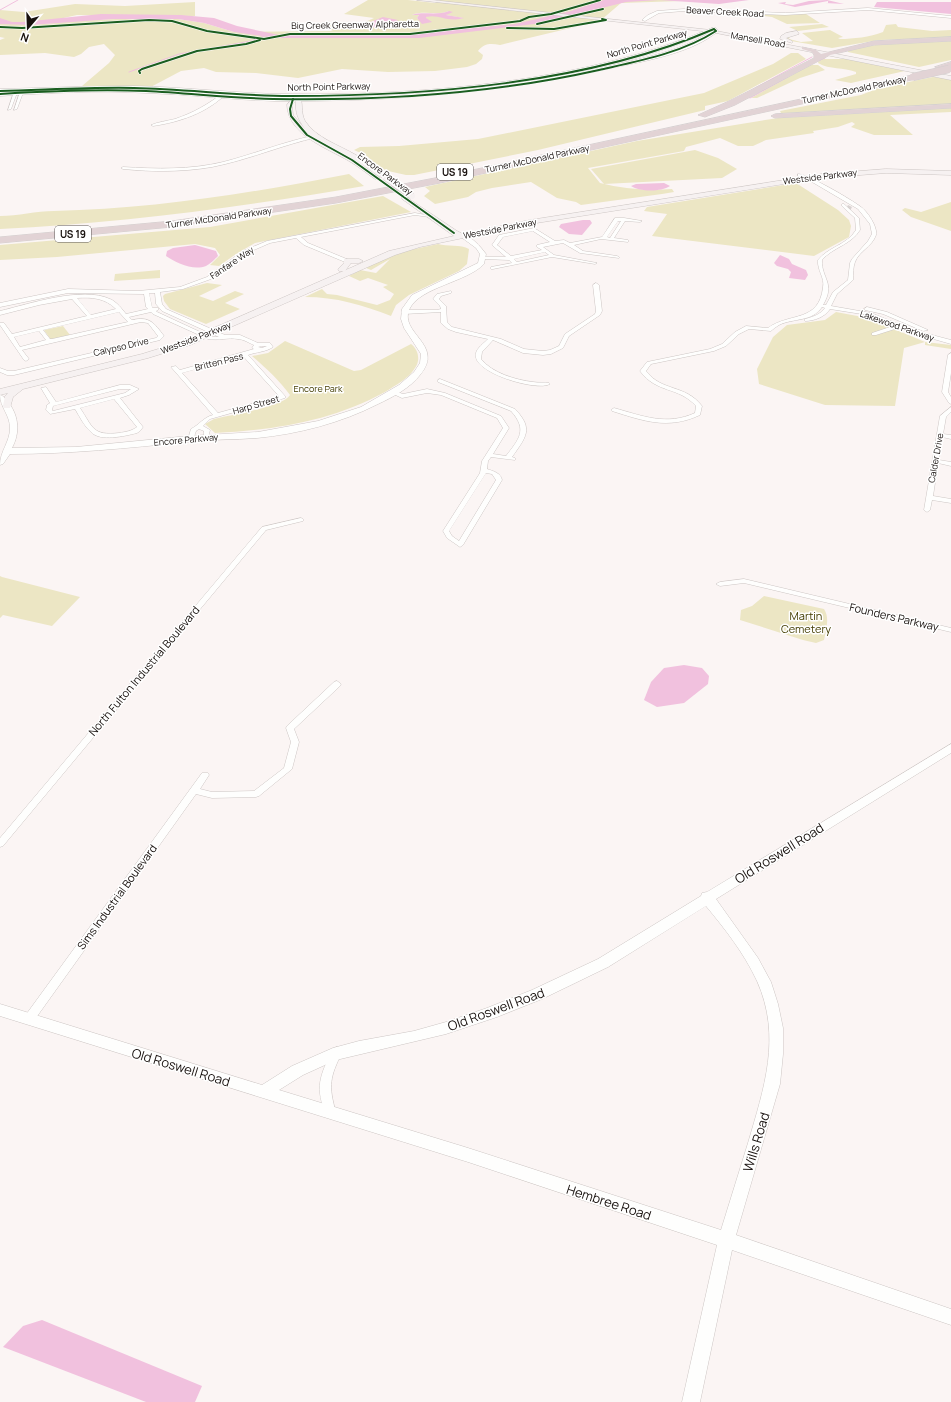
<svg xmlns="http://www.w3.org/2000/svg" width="951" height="1402" viewBox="0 0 951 1402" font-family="Manrope,sans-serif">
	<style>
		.green { fill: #ece6c4; fill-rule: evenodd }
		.water { fill: #f1c1de }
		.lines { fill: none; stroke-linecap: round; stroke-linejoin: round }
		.stream { stroke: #f1c1de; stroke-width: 1 }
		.minor-tunnel { stroke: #d9d3d2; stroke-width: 4.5; stroke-dasharray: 4.5 2; stroke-linecap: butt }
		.minor-casing { stroke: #cdc6c4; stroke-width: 1 }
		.tertiary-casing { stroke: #cdc6c4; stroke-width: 1 }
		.secondary-casing { stroke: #cdc6c4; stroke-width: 1 }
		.motorway-casing { stroke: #d4d0d0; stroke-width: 1 }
		.minor { fill: #fefefd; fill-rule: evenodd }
		.tertiary { fill: #fefefd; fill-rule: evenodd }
		.secondary { fill: #f6f1f1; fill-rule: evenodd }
		.motorway { fill: #e2d3d5; fill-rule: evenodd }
		.secondary-bridge-casing { stroke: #cdc6c4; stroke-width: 7; stroke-linecap: butt }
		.motorway-bridge-casing { stroke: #d4d0d0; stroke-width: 8; stroke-linecap: butt }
		.secondary-bridge { stroke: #f6f1f1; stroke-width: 6 }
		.motorway-bridge { stroke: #e2d3d5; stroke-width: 7 }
		.cycleway-casing { stroke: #fff; stroke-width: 3 }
		.cycleway { stroke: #1b5e20; stroke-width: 2 }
		.labels { text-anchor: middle; stroke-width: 3; stroke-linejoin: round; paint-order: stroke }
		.far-street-label { font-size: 9px; fill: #18110e; stroke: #fff }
		.far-park-label { font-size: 9px; fill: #433d01; stroke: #fff }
		.shield { fill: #fff; stroke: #5d5856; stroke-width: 1 }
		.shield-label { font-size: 10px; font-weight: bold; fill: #18110e }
		.park-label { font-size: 11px; fill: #433d01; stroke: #fff }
		.street-label { font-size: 11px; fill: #18110e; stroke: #fff }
		.near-street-label { font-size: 13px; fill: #18110e; stroke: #fff }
	</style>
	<rect width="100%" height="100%" fill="#fbf5f4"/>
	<g class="green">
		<path d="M368 0H408L435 3 440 0H712L621 3 600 21 500 45C491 43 484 43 478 51L483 55 482 59 476 64 467 67 435 71 388 72 342 69 298 78 256 73 216 72 204 68 181 71 147 89 82 86 109 63 115 55 104 44 89 47 81 54 74 57 45 53 0 55V40L5 38 0 37V10L24 12 75 4 125 6 195 2V16L77 15 32 25 87 20 145 18 178 19 204 23 234 32 333 31 326 28 334 22 361 24 374 18 344 14ZM449 11 446 15 463 18C453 21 445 16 434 15 428 15 425 18 419 20L417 18 419 15H412C423 10 438 16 449 11Z"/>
		<polygon points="806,14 820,23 787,24 772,17 757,15"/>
		<polygon points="822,24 829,27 798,31 789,27"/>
		<path d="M896 24 898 27 932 31 951 30V38L879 40 832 48 791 41 784 38 790 36 789 39 801 42 813 41 802 33 830 30 843 37 838 38 840 39C853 39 870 37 883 32L886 25Z"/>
		<polygon points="951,41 951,60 919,67 848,52 848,50 881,44"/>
		<polygon points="791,53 798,53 806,59 728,101 705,106 705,110 538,150 414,175 406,175 388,171 379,167 367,156 354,150 360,147 399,146 478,139 704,93 773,64"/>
		<path d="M822 59H849L905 71 851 83 835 80 856 74V72C843 67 830 70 818 63L819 60Z"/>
		<polygon points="810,65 818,65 825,70 800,78 757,98 751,98"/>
		<polygon points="933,77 951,79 951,104 788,113 781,113 780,111 861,95 879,88"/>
		<path d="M951 108V112L890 115 913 135H874L851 127 855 124 852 122 838 127 813 131 814 133 766 140 753 146H738L720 138 686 147 684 151 588 168 600 183C624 189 647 191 672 189L674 192 662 194 581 205 576 202 557 198 531 182 492 188 476 192 468 197 435 204 424 196 430 191 425 187 637 141 778 118Z"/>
		<polygon points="695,150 718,158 737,169 722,178 604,184 591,169"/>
		<path d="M349 174 364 186C243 207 122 223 0 229V216C18 216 36 211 54 211 153 209 252 193 349 174Z"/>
		<polygon points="796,183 838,210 849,220 851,226 849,237 814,256 652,236 667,214 644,211 647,207"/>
		<polygon points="383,196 411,212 255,243 236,254 219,266 210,265 220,255 215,248 195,244 57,257 0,260 0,245 210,227"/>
		<polygon points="951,202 951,231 911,217 902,210 905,208 921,212"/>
		<path d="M438 244C447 247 461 244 469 249L467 264 459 271 409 295 396 305 391 316C363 305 336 297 305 297L322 289 327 294 337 295 377 305 390 300 394 294 383 287 388 285 368 278 360 281 349 276 360 270 376 273 390 259 371 270 366 268 396 253Z"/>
		<polygon points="160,270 160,278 114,281 115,274"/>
		<polygon points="207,283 222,285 199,296 213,301 235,291 244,294 225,303 240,309 206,324 170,309 164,301 163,296 165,294"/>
		<polygon points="836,312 868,318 925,342 951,345 951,349 925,345 925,342 904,348 895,406 825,405 759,384 757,369 773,337 787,325 825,320"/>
		<polygon points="63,326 70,335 51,340 44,330"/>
		<path d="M285 341 354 371 361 370 411 344C418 349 421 360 415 368 408 379 396 385 385 392 332 421 275 430 215 433L205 424 214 419C229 415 283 407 290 395 279 380 266 368 252 356L268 353Z"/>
		<polygon points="0,576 2,577 80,597 52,626 3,615 0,618"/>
		<path d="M764 596 824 609C830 618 826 630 824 640L816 643 803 640 740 620 741 610 752 606Z"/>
	</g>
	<g class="water">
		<polygon points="604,0 749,0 719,4 659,0 626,2 542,23 419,38 275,38 234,32 204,23 178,19 113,19 31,25 0,24 0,18 12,22 22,22 101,14 181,15 214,18 237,26 279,35 410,34 515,24 571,11"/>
		<polygon points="827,0 844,4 825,3 828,3 828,1 795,7 778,3 786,2 785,4 793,5 809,1"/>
		<polygon points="877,2 951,2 951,14 874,7"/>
		<path d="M449 11 453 12 446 15 464 18C445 23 441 14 426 17V18L432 22 422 24 417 18 419 15H412C423 11 437 16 449 11Z"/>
		<path d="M383 17 398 20C390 28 349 31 338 27L343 25H363Z"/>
		<path d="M664 183 670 186C661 192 640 192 631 186L636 184Z"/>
		<polygon points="583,220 590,220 592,223 582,235 569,234 559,227 561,224"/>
		<path d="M195 245 216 251 218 256C215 259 210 264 206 266 193 271 176 263 166 256L167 251 173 248Z"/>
		<polygon points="780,255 789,259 792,264 806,270 808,275 805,280 789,278 791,272 788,269 777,266 774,263"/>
		<polygon points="684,665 702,668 709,676 708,684 684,703 657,707 644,700 651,682 664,668"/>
		<polygon points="42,1320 202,1386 195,1402 146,1402 3,1347 23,1326"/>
	</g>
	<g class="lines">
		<g class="stream">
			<polyline points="0,10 18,0"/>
			<polyline points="818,61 825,58"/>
			<polyline points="129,72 179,54 251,41 267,35"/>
			<polyline points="755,88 812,57"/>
			<polyline points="750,98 788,77"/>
		</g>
		<polyline class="minor-tunnel" points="847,207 851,209"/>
		<g class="minor-casing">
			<g id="minor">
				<polygon points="868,8 951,16 951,18 868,10 785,15 684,11 659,13 645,21 642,20 648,15 657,11 684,9 785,13"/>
				<polygon points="15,89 18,90 11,109 8,110"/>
				<polygon points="21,89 24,90 17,109 14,110"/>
				<path d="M224 92 227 93C207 113 180 122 153 126L151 125C158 122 167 121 175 119 193 113 209 104 224 92Z"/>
				<path d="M317 135 318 137C282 145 248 160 212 167 183 172 153 172 123 169L121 168 123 167C156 169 190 170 223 162 255 154 285 141 317 135Z"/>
				<path d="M798 174C808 174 852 200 861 207 867 211 878 227 876 235 872 247 859 251 855 262 853 267 853 274 853 280L837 294 831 306 871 313 898 324H902V326L913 330 951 340V344L909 332 898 328 876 335H872V333L893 326 868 315 830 309C825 317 814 321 805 321V319C813 317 821 314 825 308L822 307C812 322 793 318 779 325 776 327 773 329 771 331L749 329 739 334 726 346 714 351 651 364 646 371C662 392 685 384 702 406L700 415C668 430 644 421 612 411L611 410 614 408C643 416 666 426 695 413L696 406C678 386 657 394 640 371L647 362 710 349 722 344 735 332 746 326 768 328C790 312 819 323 823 287 825 278 817 270 818 260 828 247 847 245 856 230L855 218 842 206V204H844L859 218 860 230C851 245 833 247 822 260 821 278 836 283 823 305H826L833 292 848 280 850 263 852 259 868 241 872 234 870 224 858 209 807 179 798 176Z"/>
				<path d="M415 213 431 216 429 217 415 215 301 237 308 243 349 260V262H345L304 245 296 238 270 243 247 253 211 279 183 289 160 292 162 304 166 309 225 335H240L258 343H270L273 347C266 352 256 352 248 355L285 396V398L210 419 203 426 210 430 208 438H204V431L199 429 196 431 193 440 191 441 188 439 191 429C199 425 204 417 213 415L171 367 176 366 180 370 254 349 252 348 254 345C249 343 243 339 238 339 228 337 219 341 208 339L153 314 151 312 129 317 132 320C150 316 154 323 164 336L160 340 14 375H7L0 372V368L8 371H14L156 338 158 336 148 323 141 322 22 350 29 359 26 361 24 360 0 325V323H4L12 334 87 316 72 299 39 305 0 315V311C29 304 82 286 110 299 117 302 122 309 126 314L148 309 146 307 144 294 68 293 0 307V303L68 289 138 291 180 287 207 277 243 251 267 241ZM149 293H155L156 304 162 311 219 337H211L157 312 156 311 158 310V308H153L152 307ZM77 298C92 297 105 298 116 309L91 315ZM119 312 128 322 52 339H50L43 330ZM39 331 46 340 20 347 14 337ZM262 346H267L262 348 258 347ZM243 356 279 396 218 413 182 373Z"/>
				<path d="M615 218H624L642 221 640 222 625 221 614 238 628 240V242L601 239 574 245 583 251 617 256 619 257V258L580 253 563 243 543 247 554 255 597 263 595 264 552 257 493 269H491V267L512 263 509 260 483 259 481 258 483 257H506L492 245 499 235 534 228 555 241 564 240 570 243 602 237ZM618 221H621L610 238 607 237ZM533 231 550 242 537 245V247L542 250 511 256 497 245 503 237ZM545 252 549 255 517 262 514 259Z"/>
				<path d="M596 283 599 285 602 311 600 315 569 336 563 348 551 354 543 355 523 353 493 340 482 352 481 359C492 373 516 380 533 382 538 383 544 382 549 383L550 384C537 392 470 372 476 353 477 348 484 343 488 339L456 332 448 329 441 323V312L404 314 401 312 404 310H437L441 309 440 306 433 299 437 294 451 291V293L441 296 439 299 446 306 447 322 452 327 501 339 524 349 543 351 550 350 559 346 565 334 595 314 596 311 593 285Z"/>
				<polygon points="867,307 887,312 928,330 923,331 883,314 865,310 864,309"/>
				<polygon points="951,353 951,373 948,392 951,397 951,404 949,403 942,392 948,355"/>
				<path d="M440 379 515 409C534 429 526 437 512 457L515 458V460L491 457 488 461 487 469C493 471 501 473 502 480L463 545 460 547 447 538 443 531 480 473 482 461 503 428 497 418 441 395 427 393 402 398 389 392 392 390 403 394 427 389 445 393 501 416 509 428 493 454 506 456C519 439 528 430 511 411L438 382V380ZM486 473 492 474 496 480 459 541 452 536 449 531Z"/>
				<path d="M120 385H130L139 389 129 395 120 398 143 427 140 431 137 433C125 436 100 442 91 432 84 426 80 417 75 409L50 414 46 410 47 405 50 403 41 388 46 387 56 402ZM120 389H131L125 393 53 411 52 410 53 406ZM114 399 137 427C132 431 125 432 119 433 92 436 93 427 80 408Z"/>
				<polygon points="951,407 951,412 946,417 943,434 951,435 951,439 942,437 939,460 951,462 951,466 938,463 933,496 951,499 951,503 932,500 930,510 927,512 924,510 940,416"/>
				<polygon points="301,518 303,519 303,521 266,530 3,846 0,847 0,838 262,527"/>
				<polygon points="744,579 951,628 951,632 744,583 720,586 716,584 720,582"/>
				<polygon points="337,681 341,684 340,686 294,729 299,742 292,769 259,796 256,797 212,798 196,794 33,1022 29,1023 25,1022 24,1019 25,1016 202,773 208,773 209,775 200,789 212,792 254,791 284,768 291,742 286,728 287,726 334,682"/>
				<path d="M337 1047 341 1049 342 1052C330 1078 328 1084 336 1113L335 1116 331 1118 327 1116C314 1088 320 1075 333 1049Z"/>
			</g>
		</g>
		<g class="tertiary-casing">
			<g id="tertiary">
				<path d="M712 28H716L718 31C693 53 645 61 612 68 501 93 388 102 274 101 231 100 189 94 146 93 98 90 49 93 0 96V89C45 88 89 86 134 86 186 87 238 94 289 94 424 96 589 81 712 28ZM712 31C682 51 644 58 609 66 504 90 398 98 290 98 429 94 584 87 712 31Z"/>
				<path d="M461 235C470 234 481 247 486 254L484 264C467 282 421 287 410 308 397 333 446 344 420 375 410 388 393 397 378 404 341 423 298 434 257 438 234 440 210 439 187 442 128 448 69 454 10 454L3 464 0 465C0 451 10 442 10 428 10 415 0 407 0 395 4 396 6 400 9 403 19 417 20 433 12 448L76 447 189 436 258 432 318 421 361 407 399 385 414 372 420 363 421 354 404 328 401 319 402 309 412 295 478 263 480 254 476 248 461 237Z"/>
				<path d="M951 744V753L716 899 758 958 771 982 778 1004 783 1028V1054L780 1084 736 1235 951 1309V1325L732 1250 700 1402H682L717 1245 468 1162 0 1016V1004L262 1085 292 1066 333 1048 359 1041 414 1031 446 1022 487 1008 532 990 598 959 701 896 702 893 707 892ZM706 906C725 929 744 953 757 981 782 1037 764 1088 748 1143 739 1172 730 1201 721 1230L468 1148 279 1090 303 1075 336 1060 446 1034 497 1017 542 999 608 967Z"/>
			</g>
		</g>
		<g class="secondary-casing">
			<g id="secondary">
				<polygon points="417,0 432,0 711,30 951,76 951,80 711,32"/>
				<polygon points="797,31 799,34 786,38 792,41 792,43 780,39 781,36 786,33"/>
				<path d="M295 95H299C304 102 300 112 305 121 316 138 339 145 356 155 367 161 377 169 387 176V178C379 179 368 168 360 163L380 178 375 179C366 173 358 166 349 161 327 148 288 135 287 105ZM296 101C295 113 298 119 305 129L293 115 292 105Z"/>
				<polygon points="886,169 951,171 951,175 886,173 822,178 530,224 420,247 395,255 190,345 148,358 23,389 13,397 10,408 4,408 3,406 5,396 8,393 0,395 0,389 142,354 184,341 389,251 454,236 402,199 402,197 406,197 457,231 463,234 530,220 822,174"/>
				<polygon points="344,259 359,259 363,261 359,263 351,263 345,271 339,271 338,269 344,263"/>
			</g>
		</g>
		<g class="motorway-casing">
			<g id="motorway">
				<polygon points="951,37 951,41 874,45 830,55 735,105 705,117 698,115 729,101 814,58 814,55 812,52 802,49 802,47 816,50 821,54 874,41"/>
				<polygon points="951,62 951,66 939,69 935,67"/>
				<polygon points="913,75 917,77 916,79 440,183 336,203 172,227 0,243 0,237 172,221 336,197 440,177"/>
				<polygon points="951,104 951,108 775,118 771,116 775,114"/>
			</g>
		</g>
		<use href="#minor" class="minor"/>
		<use href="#tertiary" class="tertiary"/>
		<use href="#secondary" class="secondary"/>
		<use href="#motorway" class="motorway"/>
		<g class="secondary-bridge-casing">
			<polyline id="secondary-bridge" points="385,177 412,196"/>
		</g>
		<g class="motorway-bridge-casing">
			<polyline id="motorway-bridge" points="913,77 949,69"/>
		</g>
		<use href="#secondary-bridge" class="secondary-bridge"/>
		<use href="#motorway-bridge" class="motorway-bridge"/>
		<g class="cycleway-casing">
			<g id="cycleway">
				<polyline points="537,24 603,9"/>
				<polyline points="0,27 22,28 149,20 172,21 207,31 264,39 290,34 410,34 520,21 529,17 551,14 600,0"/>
				<polyline points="507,28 554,29 606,20 602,19"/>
				<polyline points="140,73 139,71 142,69 197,51 246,44 260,40"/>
				<path d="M0 91C45 90 90 87 134 88 186 89 238 96 290 96 427 96 587 84 714 29L716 31C682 53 639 61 599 70 492 94 382 101 273 99 231 98 188 93 146 91 97 89 49 91 0 94"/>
				<polyline points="293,99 290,109 291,116 307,135 352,160 454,233"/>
			</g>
		</g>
		<use href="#cycleway" class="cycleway"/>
	</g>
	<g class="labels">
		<g class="far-street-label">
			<text transform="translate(725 12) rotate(3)" y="3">Beaver Creek Road</text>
			<text transform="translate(355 25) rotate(-1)" y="3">Big Creek Greenway Alpharetta</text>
			<text transform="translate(758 40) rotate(10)" y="3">Mansell Road</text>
			<text transform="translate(647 44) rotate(-16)" y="3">North Point Parkway</text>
			<text transform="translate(329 87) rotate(-1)" y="3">North Point Parkway</text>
			<text transform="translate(854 90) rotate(-12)" y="3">Turner McDonald Parkway</text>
			<text transform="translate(537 159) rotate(-12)" y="3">Turner McDonald Parkway</text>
			<text transform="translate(385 174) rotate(36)" y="3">Encore Parkway</text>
			<text transform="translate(820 177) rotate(-7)" y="3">Westside Parkway</text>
			<text transform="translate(219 218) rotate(-8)" y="3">Turner McDonald Parkway</text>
			<text transform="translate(500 229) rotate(-11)" y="3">Westside Parkway</text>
			<text transform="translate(232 263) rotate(-34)" y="3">Fanfare Way</text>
			<text transform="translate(897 326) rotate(19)" y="3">Lakewood Parkway</text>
			<text transform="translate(196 338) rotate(-21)" y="3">Westside Parkway</text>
			<text transform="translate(121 347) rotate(-13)" y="3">Calypso Drive</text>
			<text transform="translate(219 362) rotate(-14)" y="3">Britten Pass</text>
			<text transform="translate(256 405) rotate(-16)" y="3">Harp Street</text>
			<text transform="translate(186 440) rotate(-5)" y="3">Encore Parkway</text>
			<text transform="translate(936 458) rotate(-80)" y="3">Calder Drive</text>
		</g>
		<g class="far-park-label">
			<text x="318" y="392">Encore Park</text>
		</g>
		<g class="shield">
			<rect x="437" y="164" width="36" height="16" rx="3"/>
			<rect x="55" y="226" width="36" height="16" rx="3"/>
		</g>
		<g class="shield-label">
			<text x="455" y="176">US 19</text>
			<text x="73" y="238">US 19</text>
		</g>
		<g class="park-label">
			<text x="806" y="620">Martin<tspan x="806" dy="13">Cemetery</tspan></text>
		</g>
		<g class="street-label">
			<text transform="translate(894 617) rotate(13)" y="4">Founders Parkway</text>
			<text transform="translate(144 671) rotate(-50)" y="4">North Fulton Industrial Boulevard</text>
			<text transform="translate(117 897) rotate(-54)" y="4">Sims Industrial Boulevard</text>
		</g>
		<g class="near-street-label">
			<text transform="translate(779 853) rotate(-32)" y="5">Old Roswell Road</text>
			<text transform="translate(496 1009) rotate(-20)" y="5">Old Roswell Road</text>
			<text transform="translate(181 1067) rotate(17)" y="5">Old Roswell Road</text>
			<text transform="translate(756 1142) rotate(-73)" y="5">Wills Road</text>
			<text transform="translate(609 1202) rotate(18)" y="5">Hembree Road</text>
		</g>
	</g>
	<g transform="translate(28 28) rotate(199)" stroke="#ffffff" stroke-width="3" paint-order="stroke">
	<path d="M0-3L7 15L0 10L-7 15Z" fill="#18110e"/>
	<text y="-6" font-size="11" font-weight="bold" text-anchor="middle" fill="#18110e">N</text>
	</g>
</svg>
